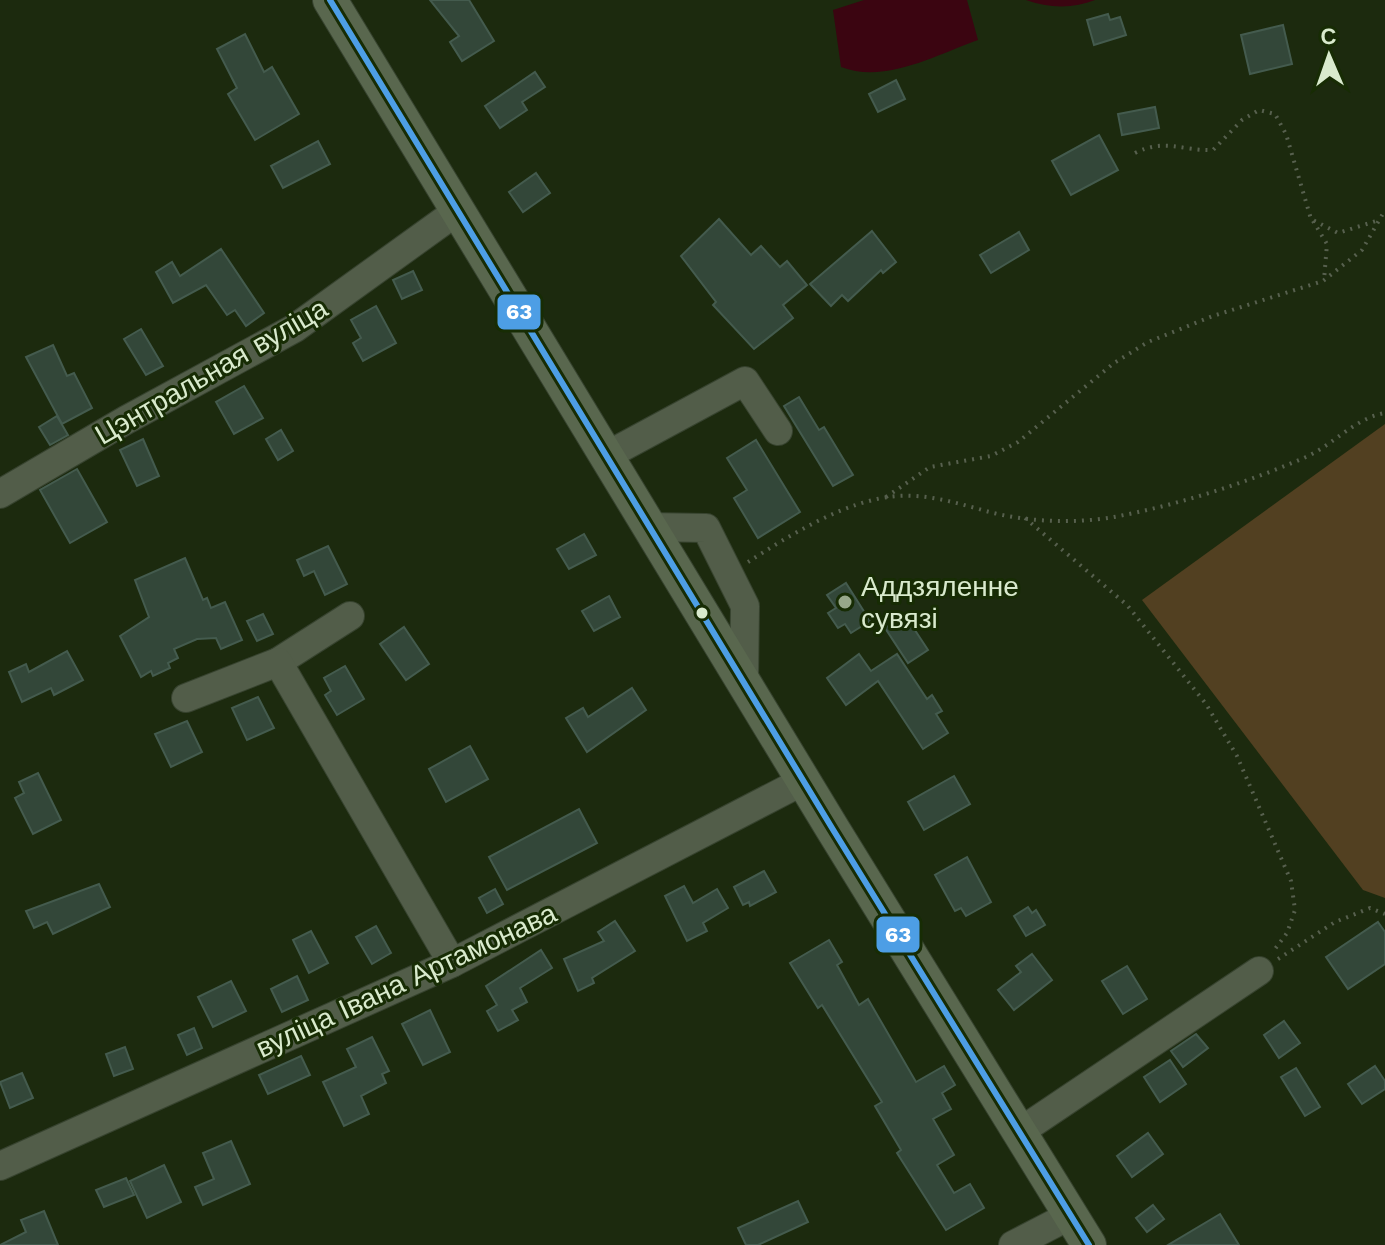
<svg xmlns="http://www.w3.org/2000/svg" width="1385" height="1245" viewBox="0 0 1385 1245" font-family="'Work Sans',sans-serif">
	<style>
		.green { fill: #524021 }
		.water { fill: #3b0511 }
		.building { fill: #334739; stroke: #445b4e; stroke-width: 2 }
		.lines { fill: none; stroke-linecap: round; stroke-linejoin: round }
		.minor-casing { stroke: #37432f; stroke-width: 30 }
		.major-casing { stroke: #37432f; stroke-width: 36 }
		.path { stroke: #57604e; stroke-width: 4; stroke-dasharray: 2 6; stroke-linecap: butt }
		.minor { stroke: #525d49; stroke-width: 28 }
		.major { stroke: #59674e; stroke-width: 34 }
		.bus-1-casing { stroke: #172c04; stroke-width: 12 }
		.bus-1 { stroke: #4d9ee5; stroke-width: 6 }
		.poi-dot { fill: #97a78a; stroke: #172c04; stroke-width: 3 }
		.bus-dot { fill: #d9eacd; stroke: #172c04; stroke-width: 3 }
		.labels { text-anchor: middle; stroke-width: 6; stroke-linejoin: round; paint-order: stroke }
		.street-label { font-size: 28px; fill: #d9eacd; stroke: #172c04 }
		.poi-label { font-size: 28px; fill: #d9eacd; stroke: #172c04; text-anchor: start }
		.line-badge { stroke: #172c04; stroke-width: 3 }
		.badge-label { font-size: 22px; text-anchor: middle; font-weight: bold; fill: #fff }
	</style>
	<rect width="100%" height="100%" fill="#1c2a0e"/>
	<polygon class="green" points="1385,424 1385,898 1363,890 1142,600"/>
	<g class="water">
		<path d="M864 0H967L978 40C936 55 885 84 841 67L833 10Z"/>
		<path d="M1026 0H1095C1073 9 1048 8 1026 0Z"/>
	</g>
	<g class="building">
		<polygon points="430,0 469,0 494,41 462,61 450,42 459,36"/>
		<polygon points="1108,14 1110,20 1120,17 1126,35 1094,45 1087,20"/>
		<polygon points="1283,25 1292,64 1250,74 1241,35"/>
		<polygon points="245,34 264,72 272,67 299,114 255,140 228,94 237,88 217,49"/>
		<polygon points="535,72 545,87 522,102 527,110 500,128 485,106"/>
		<polygon points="896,80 905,99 878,112 869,94"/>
		<polygon points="1155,107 1159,128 1122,135 1118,114"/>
		<polygon points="1099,135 1118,170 1071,195 1052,161"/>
		<polygon points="318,141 330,164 283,188 271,166"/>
		<polygon points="536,173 550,193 523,212 509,192"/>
		<polygon points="719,219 751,255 761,246 780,267 787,261 807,285 783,305 793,318 754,349 713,305 716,302 681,256"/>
		<polygon points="872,231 896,262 883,273 881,270 848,301 842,295 831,306 810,284"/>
		<polygon points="1019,232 1029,250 991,273 980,255"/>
		<polygon points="221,249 264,313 246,326 235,310 227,315 206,285 173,303 156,272 172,262 180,276"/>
		<polygon points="413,271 422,290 402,299 393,280"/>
		<polygon points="376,306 396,343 363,361 353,343 361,338 351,320"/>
		<polygon points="141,329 163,366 146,375 124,339"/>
		<polygon points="53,345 67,376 74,373 92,408 62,424 26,357"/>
		<polygon points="244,386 263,418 234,434 216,402"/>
		<polygon points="799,397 819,430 824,427 853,475 833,486 784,406"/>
		<polygon points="57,416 68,435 50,445 39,427"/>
		<polygon points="281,430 293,451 278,460 266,439"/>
		<polygon points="143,439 159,476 137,486 120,450"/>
		<polygon points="756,440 800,512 758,538 734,498 747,490 727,458"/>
		<polygon points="77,469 107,522 70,543 40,490"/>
		<polygon points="584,534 596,555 569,569 557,549"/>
		<polygon points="328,546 347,584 325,595 314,571 304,576 297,560"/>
		<polygon points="185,558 203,600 207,598 211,608 225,602 242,640 221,649 216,638 197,639 174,649 178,658 168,663 170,668 153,676 151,671 141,677 120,636 149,617 135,580"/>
		<polygon points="846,583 870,621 851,633 845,624 838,628 828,613 836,608 827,595"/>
		<polygon points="609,596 620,617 594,631 582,611"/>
		<polygon points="263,614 273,634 257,641 247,621"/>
		<polygon points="905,615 928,650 908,663 885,628"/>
		<polygon points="404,627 429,664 406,680 380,644"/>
		<polygon points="67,651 83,680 54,695 51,688 22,702 9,672 26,664 29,672"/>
		<polygon points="859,654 871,671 897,654 927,699 932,695 942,711 936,714 948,733 923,749 878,681 846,705 827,678"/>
		<polygon points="345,666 364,699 337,715 325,695 331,691 324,678"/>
		<polygon points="632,688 646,710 587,752 566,718 583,708 588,717"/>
		<polygon points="258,697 274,728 247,740 232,708"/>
		<polygon points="187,721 202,752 171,767 155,734"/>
		<polygon points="470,746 488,779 446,802 429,769"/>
		<polygon points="38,773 61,820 33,834 15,798 24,793 19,782"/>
		<polygon points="954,776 970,804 924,830 908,802"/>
		<polygon points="579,809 597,843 507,890 489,857"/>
		<polygon points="967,857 991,902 966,916 961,908 955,911 935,875"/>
		<polygon points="764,871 776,892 750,906 749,902 743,905 734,887"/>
		<polygon points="99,884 110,907 53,934 47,922 34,928 26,911"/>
		<polygon points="684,886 693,903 717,889 728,908 703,923 707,931 687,941 665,896"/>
		<polygon points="495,889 503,904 487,913 479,898"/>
		<polygon points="1028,907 1032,913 1036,910 1045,925 1026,936 1014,916"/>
		<polygon points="615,921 635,951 592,978 594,983 578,991 564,959 604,941 598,932"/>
		<polygon points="1378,922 1385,932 1385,964 1348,989 1326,957"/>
		<polygon points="376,926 391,953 372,964 356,937"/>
		<polygon points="311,931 328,963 309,973 293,940"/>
		<polygon points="829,940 842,962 837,965 859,1005 868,999 916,1082 944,1066 955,1085 942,1093 951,1109 933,1119 954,1155 937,1165 954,1193 970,1184 984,1208 946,1230 897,1153 901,1150 875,1106 882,1102 822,1005 818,1008 790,963"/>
		<polygon points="541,950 552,968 520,988 527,1002 512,1010 518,1020 498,1031 487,1011 497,1005 486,986"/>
		<polygon points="1032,954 1052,980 1014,1010 998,990 1021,972 1016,966"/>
		<polygon points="1127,966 1147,999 1123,1014 1102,981"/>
		<polygon points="297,976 308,1000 282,1012 271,989"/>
		<polygon points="231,981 246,1011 213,1027 198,997"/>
		<polygon points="430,1010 450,1052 423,1065 402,1024"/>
		<polygon points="1284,1021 1300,1043 1279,1058 1264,1035"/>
		<polygon points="194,1028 202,1048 187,1055 178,1035"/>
		<polygon points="1196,1034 1208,1048 1183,1067 1171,1051"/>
		<polygon points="372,1037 389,1071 382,1074 386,1083 361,1096 369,1114 344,1126 323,1082 356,1067 347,1049"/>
		<polygon points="125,1047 133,1069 114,1076 106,1054"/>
		<polygon points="301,1056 310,1075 268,1094 259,1075"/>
		<polygon points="1170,1060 1186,1084 1160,1102 1144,1077"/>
		<polygon points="1375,1066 1385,1081 1385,1089 1362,1104 1348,1084"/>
		<polygon points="1296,1068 1320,1107 1305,1116 1281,1077"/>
		<polygon points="22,1073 33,1098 10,1108 0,1082"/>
		<polygon points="1148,1133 1163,1154 1132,1177 1117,1156"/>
		<polygon points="231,1141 250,1184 203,1205 195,1187 214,1179 203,1153"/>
		<polygon points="164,1165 181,1202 147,1218 130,1181"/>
		<polygon points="126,1178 134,1195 104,1207 96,1190"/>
		<polygon points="798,1201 808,1222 758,1245 746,1245 738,1228"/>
		<polygon points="1153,1205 1164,1219 1147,1232 1136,1218"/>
		<polygon points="44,1211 58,1245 0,1245 26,1232 21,1220"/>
		<polygon points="1220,1214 1239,1245 1168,1245"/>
	</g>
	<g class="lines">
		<g class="minor-casing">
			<g id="minor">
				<polyline points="606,456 745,381 778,431"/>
				<polyline points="0,494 126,420 295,328 456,212"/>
				<polyline points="648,527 706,528 745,606 744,681"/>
				<polyline points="278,662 350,616"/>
				<polyline points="186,698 278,662 452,963"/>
				<polyline points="1021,1131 1259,971"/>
				<polyline points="0,1166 452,963 805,780"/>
				<polyline points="1013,1245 1071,1215"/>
			</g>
		</g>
		<g class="major-casing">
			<polyline id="major" points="330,0 832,828 1089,1245"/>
		</g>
		<g class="path">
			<path d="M1135 153C1165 138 1181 151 1213 150L1242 120 1259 110 1275 114 1286 134 1311 219 1338 233 1376 221"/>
			<polyline points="1313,221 1327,244 1324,280"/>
			<polyline points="886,497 930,467 991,456 1018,442 1114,363 1148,342 1213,316 1323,281 1362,250 1385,210"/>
			<polyline points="1025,518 1127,605 1206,704 1237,756 1291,881 1295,910 1287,933 1272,953"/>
			<path d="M748 562C790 535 846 500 897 496 928 494 957 503 986 511 1025 522 1074 524 1114 517 1178 505 1246 483 1306 457 1333 445 1355 418 1385 413"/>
			<polyline points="1278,959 1335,922 1370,908 1385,914"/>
		</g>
		<use href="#minor" class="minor"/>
		<use href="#major" class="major"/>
		<g class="bus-1-casing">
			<polyline id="bus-1" points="330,0 832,828 1089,1245"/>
		</g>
		<use href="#bus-1" class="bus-1"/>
	</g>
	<circle class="poi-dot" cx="845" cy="602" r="8"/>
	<circle class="bus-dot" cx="702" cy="613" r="7"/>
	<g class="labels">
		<g class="street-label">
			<text transform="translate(211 371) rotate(-30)" y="10">Цэнтральная вуліца</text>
			<text transform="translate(406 980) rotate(-25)" y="10">вуліца Івана Артамонава</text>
		</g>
		<g class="poi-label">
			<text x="861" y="596">Аддзяленне<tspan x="861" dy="32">сувязі</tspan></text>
		</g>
	</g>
	<g class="line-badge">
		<rect x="496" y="293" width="46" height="38" rx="8" fill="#4d9ee5"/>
		<rect x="875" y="915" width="46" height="39" rx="8" fill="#4d9ee5"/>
	</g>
	<g class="badge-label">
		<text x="519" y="319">63</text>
		<text x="898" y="942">63</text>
	</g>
	<g transform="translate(1329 56) rotate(358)" stroke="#172c04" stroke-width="6" paint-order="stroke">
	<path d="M0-6L14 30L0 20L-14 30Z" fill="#d9eacd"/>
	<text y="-12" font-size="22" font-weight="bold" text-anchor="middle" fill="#d9eacd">С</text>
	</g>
</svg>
